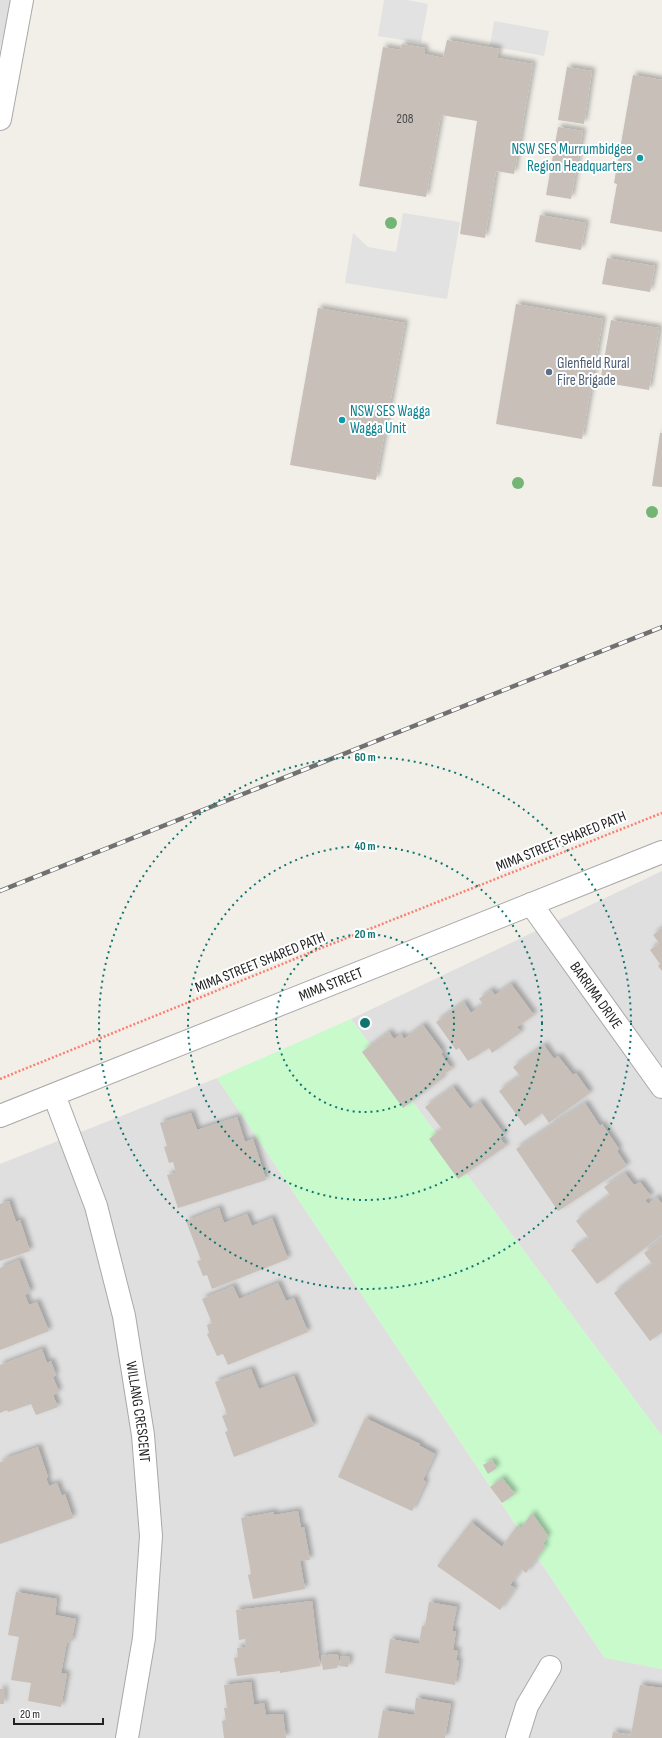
<svg xmlns="http://www.w3.org/2000/svg" width="662" height="1738" viewBox="0 0 662 1738" font-family="'Sofia Sans Condensed',sans-serif">
	<style>
		.residential { fill: #e0dfdf }
		.park { fill: #c8facc }
		.parking { fill: #e2e2e2 }
		.building { fill: #c7bfb8; filter: url(#shadow) }
		.lines { fill: none; stroke-linecap: round; stroke-linejoin: round }
		.minor-casing { stroke: #a9a9a9; stroke-width: 24 }
		.path { stroke: #fa8072; stroke-width: 2.5; stroke-dasharray: 2 2; stroke-linecap: butt }
		.minor { stroke: #fff; stroke-width: 22 }
		.rail-casing { stroke: #707070; stroke-width: 4.5 }
		.rail { stroke: #fff; stroke-width: 3; stroke-dasharray: 9; stroke-linecap: butt }
		.tree { fill: #74b475 }
		.ring { fill: none; stroke: #0f766e; stroke-width: 2; stroke-dasharray: 2 4 }
		.culture-dot { fill: #0f9aa8; stroke: #fff; stroke-width: 1.5 }
		.service-dot { fill: #5c6f8a; stroke: #fff; stroke-width: 1.5 }
		.labels { text-anchor: middle; stroke-width: 4; stroke-linejoin: round; paint-order: stroke }
		.number-label { font-size: 13px; fill: #4b4948 }
		.culture-label { font-size: 15px; fill: #0d838f; stroke: #fff; text-anchor: end }
		.service-label { font-size: 15px; fill: #4e5e75; stroke: #fff; text-anchor: start }
		.street-label { font-size: 15px; fill: #222; stroke: #fff }
		.centre { fill: #0f766e; stroke: #fff; stroke-width: 2 }
		.ring-label { font-size: 12px; text-anchor: middle; font-weight: bold; fill: #0f766e; stroke: #fff; stroke-width: 4; stroke-linejoin: round; paint-order: stroke }
	</style>
	<defs>
		<filter id="shadow"><feDropShadow dx="3.5" dy="-3.5" stdDeviation="2" flood-color="#0004"/></filter>
	</defs>
	<rect width="100%" height="100%" fill="#f2efe9"/>
	<g class="residential">
		<polygon points="0,0 12,0 0,48"/>
		<polygon points="662,871 662,1436 351,1019"/>
		<polygon points="217,1078 604,1657 662,1669 662,1738 0,1738 0,1164"/>
	</g>
	<polygon class="park" points="351,1019 662,1436 662,1669 605,1658 217,1078"/>
	<g class="parking">
		<polygon points="384,0 407,0 428,4 421,43 378,36"/>
		<polygon points="494,21 549,31 544,56 490,46"/>
		<polygon points="403,213 460,222 447,299 345,283 353,233 368,247 396,252"/>
	</g>
	<g class="building">
		<polygon points="447,40 499,49 497,58 533,64 514,174 496,171 485,238 460,234 477,121 441,115 426,197 359,186 383,47 400,50 402,44 425,48 425,54 443,58"/>
		<polygon points="567,67 592,71 584,124 558,120"/>
		<polygon points="633,75 662,80 662,232 610,223 617,184 614,183"/>
		<polygon points="558,127 583,131 571,199 546,195"/>
		<polygon points="540,215 586,223 581,250 535,242"/>
		<polygon points="607,258 655,266 650,292 602,284"/>
		<polygon points="516,304 603,319 582,439 496,424"/>
		<polygon points="318,308 405,323 376,480 290,465"/>
		<polygon points="611,320 659,328 649,390 600,382"/>
		<polygon points="660,433 662,433 662,487 652,486"/>
		<polygon points="662,928 662,971 658,966 660,964 650,950 659,943 653,935"/>
		<polygon points="511,984 534,1015 517,1027 521,1032 492,1053 489,1048 468,1061 459,1048 456,1050 436,1022 464,1002 471,1013 483,1004 479,999 491,990 495,995"/>
		<polygon points="423,1025 443,1052 441,1054 452,1069 441,1076 443,1078 403,1108 362,1052 389,1032 394,1039 401,1034 404,1039"/>
		<polygon points="544,1045 554,1059 558,1056 573,1075 576,1073 590,1093 549,1123 542,1113 525,1126 499,1091 520,1076 513,1067"/>
		<polygon points="453,1087 470,1109 480,1101 505,1135 500,1138 506,1146 458,1179 429,1139 442,1129 425,1107"/>
		<polygon points="585,1103 600,1126 602,1124 619,1149 617,1151 627,1166 558,1211 516,1149"/>
		<polygon points="191,1113 197,1130 237,1117 245,1142 253,1139 266,1180 178,1208 167,1175 176,1173 173,1162 169,1163 164,1147 167,1146 160,1123"/>
		<polygon points="625,1173 634,1185 640,1182 651,1196 645,1200 648,1204 657,1197 662,1204 662,1235 597,1284 571,1250 589,1238 576,1221 610,1195 604,1187"/>
		<polygon points="9,1201 16,1222 20,1220 30,1251 0,1261 0,1204"/>
		<polygon points="219,1208 224,1223 247,1214 252,1226 272,1218 288,1259 212,1289 207,1275 203,1276 197,1261 201,1260 186,1221"/>
		<polygon points="662,1239 662,1332 650,1341 614,1293 652,1264 644,1253"/>
		<polygon points="19,1260 31,1292 25,1295 29,1305 37,1302 49,1331 0,1350 0,1268"/>
		<polygon points="278,1283 286,1301 294,1298 308,1332 228,1365 223,1354 217,1356 207,1334 209,1333 207,1325 212,1323 202,1299 233,1286 239,1299"/>
		<polygon points="42,1349 47,1363 51,1361 56,1375 53,1377 59,1392 53,1395 58,1407 36,1415 31,1404 8,1412 7,1410 0,1413 0,1365"/>
		<polygon points="251,1369 259,1389 294,1376 314,1426 234,1457 225,1432 228,1431 222,1416 227,1414 215,1382"/>
		<polygon points="365,1418 420,1444 420,1446 435,1454 423,1480 426,1482 412,1511 338,1477"/>
		<polygon points="38,1447 48,1477 46,1478 49,1486 57,1483 62,1496 65,1494 73,1518 0,1544 0,1462 5,1461 4,1459"/>
		<polygon points="492,1460 497,1468 488,1474 483,1465"/>
		<polygon points="502,1478 515,1494 502,1503 490,1487"/>
		<polygon points="298,1511 301,1528 304,1527 310,1560 300,1561 305,1589 253,1599 248,1575 251,1574 241,1518 274,1512 274,1515"/>
		<polygon points="532,1513 548,1536 543,1544 546,1546 526,1573 521,1569 510,1585 515,1588 500,1610 437,1566 471,1522 502,1547 517,1526 521,1528"/>
		<polygon points="16,1592 57,1599 55,1615 76,1619 71,1643 67,1642 61,1673 67,1674 61,1707 28,1701 31,1683 11,1680 19,1637 8,1635"/>
		<polygon points="312,1601 320,1666 280,1673 280,1671 237,1676 234,1658 238,1657 237,1648 246,1647 245,1639 239,1640 236,1610"/>
		<polygon points="429,1602 457,1607 452,1631 456,1631 453,1650 458,1651 456,1660 459,1661 455,1685 385,1673 390,1639 419,1644 422,1626 425,1626"/>
		<polygon points="335,1654 338,1655 340,1665 337,1665 337,1668 323,1670 321,1656"/>
		<polygon points="341,1656 350,1657 348,1667 340,1666"/>
		<polygon points="251,1682 254,1705 264,1703 266,1715 283,1714 286,1738 224,1738 222,1721 226,1720 224,1708 227,1708 224,1685"/>
		<polygon points="640,1685 662,1688 662,1738 612,1738 613,1732 631,1735"/>
		<rect x="0" y="1689" width="4" height="15"/>
		<polygon points="416,1698 451,1704 445,1738 378,1738 383,1710 414,1715"/>
	</g>
	<g class="lines">
		<g class="minor-casing">
			<g id="minor">
				<polyline points="0,119 22,0"/>
				<path id="s1" d="M531 904 662 1087"/>
				<path id="s2" d="M54 1095 96 1206 124 1316 143 1435 151 1536 144 1638 127 1738"/>
				<path id="s3" d="M0 1116 662 852"/>
				<polyline points="517,1738 527,1706 550,1667"/>
			</g>
		</g>
		<polyline class="path" points="0,1079 324,947 662,813"/>
		<use href="#minor" class="minor"/>
		<g class="rail-casing">
			<polyline id="rail" points="0,891 662,627"/>
		</g>
		<use href="#rail" class="rail"/>
	</g>
	<g class="tree">
		<circle cx="391" cy="223" r="6"/>
		<circle cx="518" cy="483" r="6"/>
		<circle cx="652" cy="512" r="6"/>
	</g>
	<g class="ring">
		<circle cx="365" cy="1023" r="89"/>
		<circle cx="365" cy="1023" r="177"/>
		<circle cx="365" cy="1023" r="266"/>
	</g>
	<g class="culture-dot">
		<circle cx="640" cy="158" r="4"/>
		<circle cx="342" cy="420" r="4"/>
	</g>
	<circle class="service-dot" cx="549" cy="372" r="4"/>
	<g class="labels">
		<g class="number-label">
			<text x="405" y="123">208</text>
		</g>
		<g class="culture-label">
			<text x="632" y="154">NSW SES Murrumbidgee<tspan x="632" dy="17">Region Headquarters</tspan></text>
			<text x="350" y="416" text-anchor="start">NSW SES Wagga<tspan x="350" dy="17">Wagga Unit</tspan></text>
		</g>
		<g class="service-label">
			<text x="557" y="368">Glenfield Rural<tspan x="557" dy="17">Fire Brigade</tspan></text>
		</g>
		<g class="street-label">
			<text transform="translate(561 841) rotate(-22)" y="5">MIMA STREET SHARED PATH</text>
			<text transform="translate(260 962) rotate(-22)" y="5">MIMA STREET SHARED PATH</text>
			<text dy="5" stroke="none"><textPath href="#s3" startOffset="356">MIMA STREET</textPath></text>
			<text dy="5" stroke="none"><textPath href="#s1" startOffset="112">BARRIMA DRIVE</textPath></text>
			<text dy="5" stroke="none"><textPath href="#s2" startOffset="329">WILLANG CRESCENT</textPath></text>
		</g>
	</g>
	<circle cx="365" cy="1023" r="6" class="centre"/>
	<g class="ring-label">
		<text x="365" y="761">60 m</text>
		<text x="365" y="850">40 m</text>
		<text x="365" y="938">20 m</text>
	</g>
	<path d="M14 1718v6h89v-6" fill="none" stroke="#222222" stroke-width="2"/>
	<text x="20" y="1718" font-size="12" fill="#222222" stroke="#ffffff" stroke-width="3" paint-order="stroke">20 m</text>
</svg>
